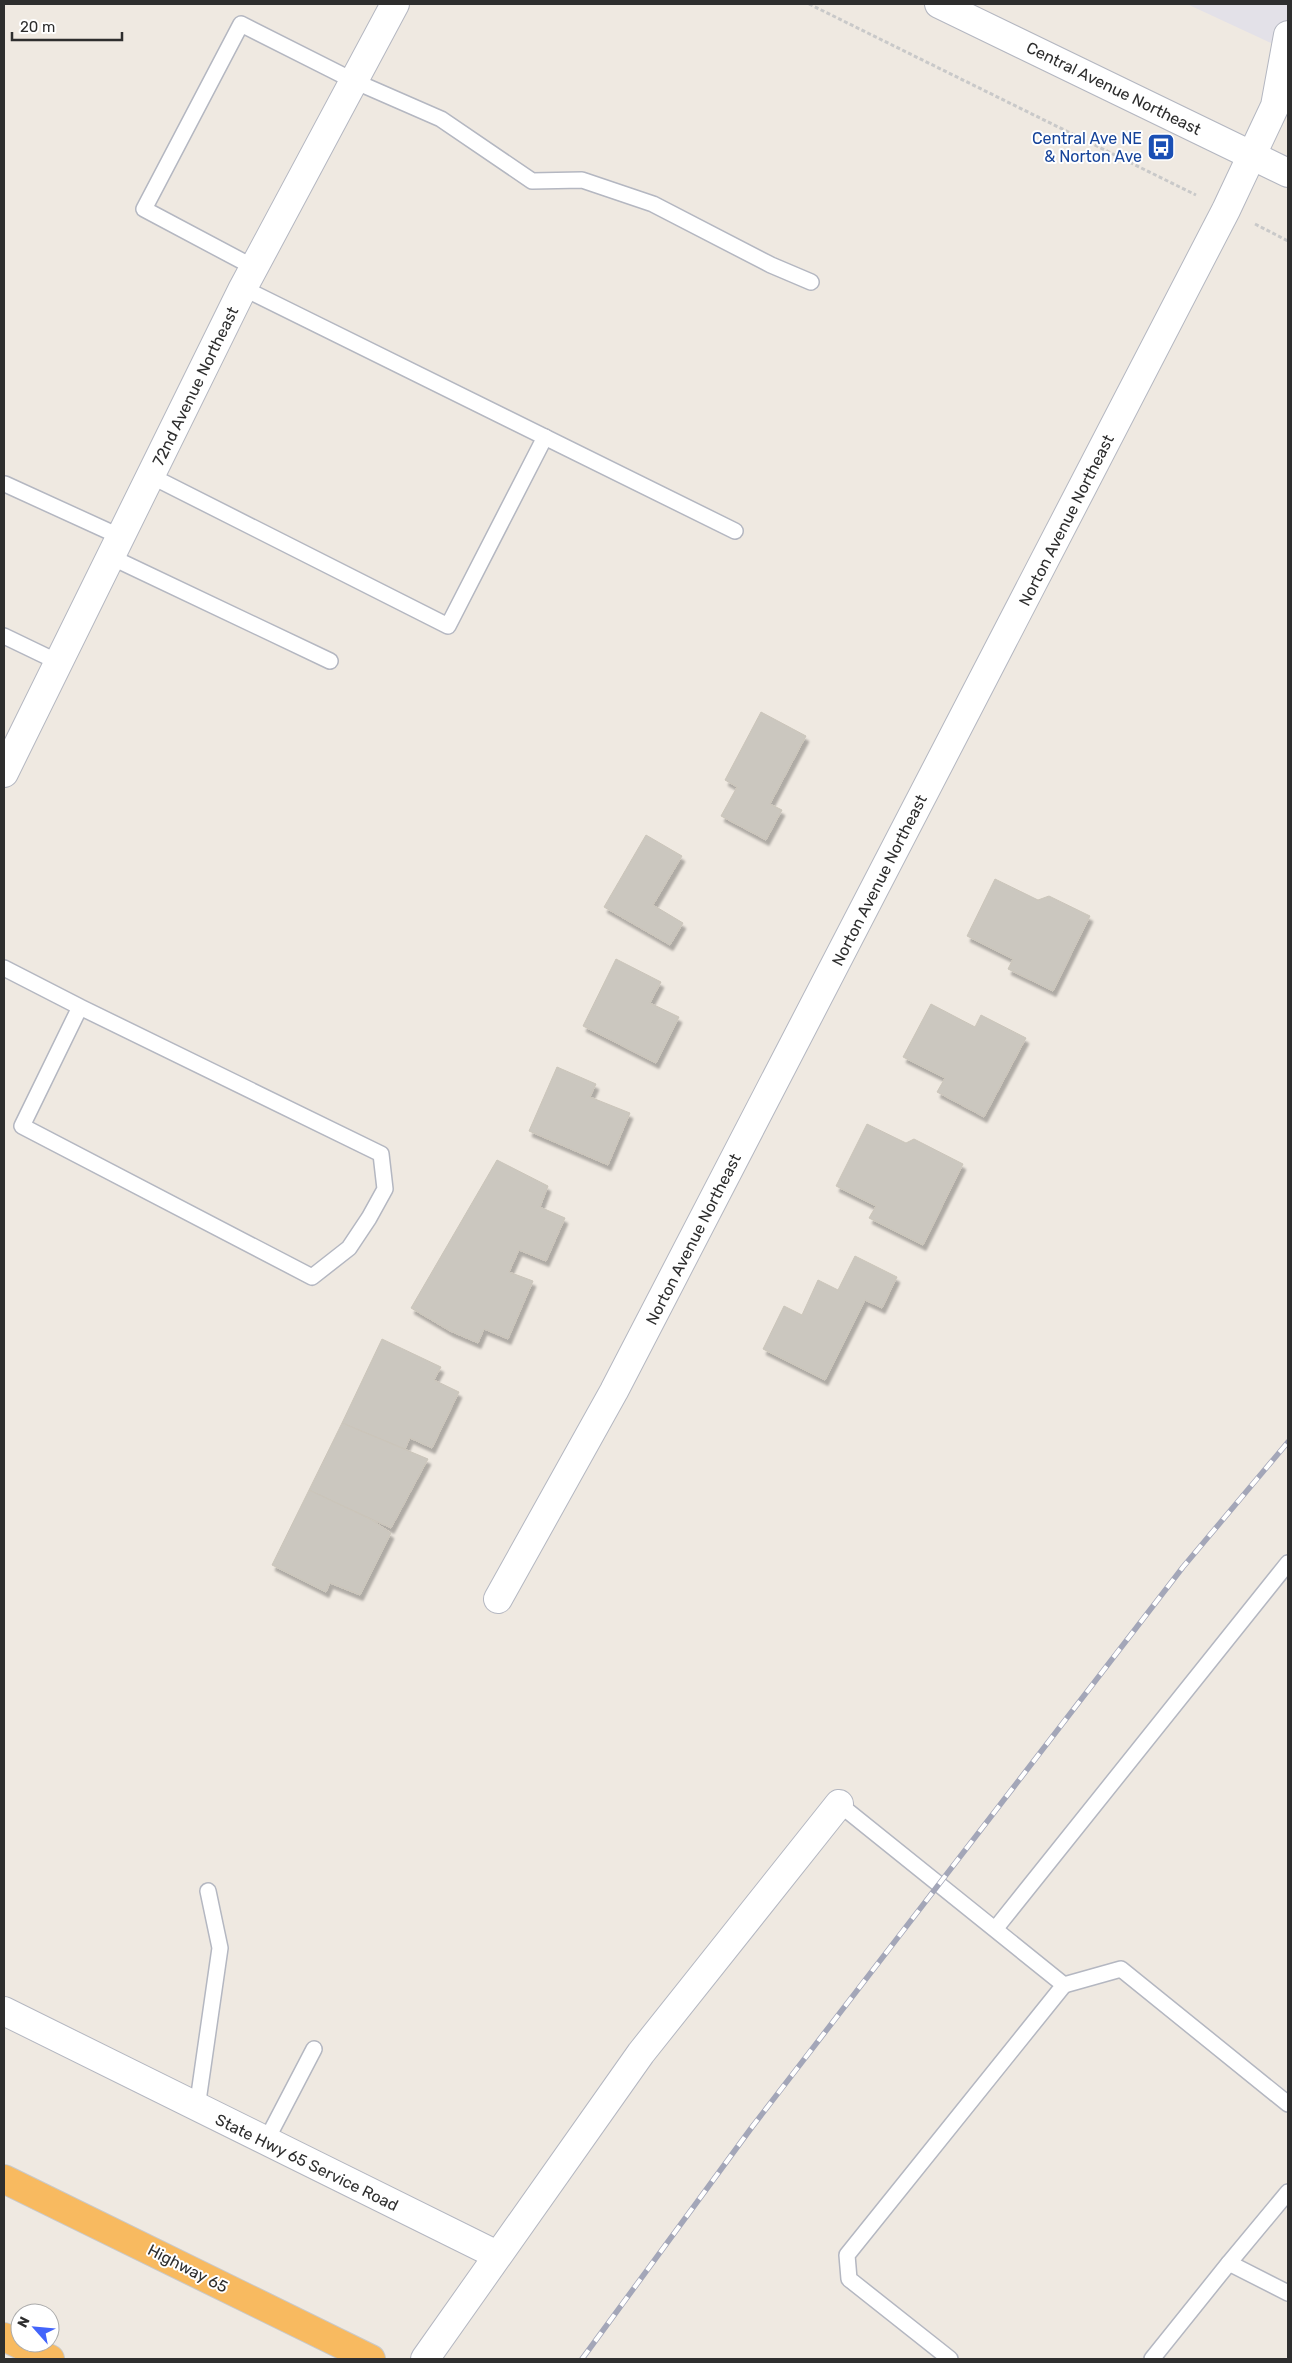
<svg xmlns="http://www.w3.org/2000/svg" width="1292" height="2363" viewBox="0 0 1292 2363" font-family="Rubik,sans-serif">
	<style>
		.industrial { fill: #e3e1e8 }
		.building { fill: #cbc7bf; stroke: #cbc5ba; filter: url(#shadow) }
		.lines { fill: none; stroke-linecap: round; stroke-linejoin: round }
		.service-casing { stroke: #b4b7c1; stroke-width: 18 }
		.minor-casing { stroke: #b4b7c1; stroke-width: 30 }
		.tertiary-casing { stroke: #b4b7c1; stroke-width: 30 }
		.trunk-casing { stroke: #c9c9c9; stroke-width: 30 }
		.path { stroke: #c9c9c9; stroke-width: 3; stroke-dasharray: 4 2.5; stroke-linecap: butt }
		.service { stroke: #fff; stroke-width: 15 }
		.minor { stroke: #fff; stroke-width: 28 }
		.tertiary { stroke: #fff; stroke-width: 28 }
		.trunk { stroke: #f8ba60; stroke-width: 28 }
		.rail-casing { stroke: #a3a6b8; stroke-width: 5.5 }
		.rail { stroke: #fff; stroke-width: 4; stroke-dasharray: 11; stroke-linecap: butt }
		.labels { text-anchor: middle; stroke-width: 4; stroke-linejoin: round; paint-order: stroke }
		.street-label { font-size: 16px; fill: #2e2e2e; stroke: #fff }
		.transit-label { font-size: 16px; fill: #164399; stroke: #fff; text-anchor: end }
	</style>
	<defs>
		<filter id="shadow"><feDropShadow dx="3" dy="5.5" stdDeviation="1" flood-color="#0004"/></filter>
	</defs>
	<rect width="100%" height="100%" fill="#efe9e1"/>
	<polygon class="industrial" points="1187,4 1288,4 1288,51"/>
	<g class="building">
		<polygon points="761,712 806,736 770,804 782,810 766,840 721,816 737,787 725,780"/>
		<polygon points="646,835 682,856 653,905 683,923 670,945 604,907"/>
		<polygon points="995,879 1038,900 1049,896 1090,916 1053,991 1008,969 1013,959 967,936"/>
		<polygon points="616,959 661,982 650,1003 679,1017 656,1063 583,1026"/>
		<polygon points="931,1004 975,1027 981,1015 1026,1038 984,1117 937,1092 945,1078 903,1057"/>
		<polygon points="557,1067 596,1084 590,1097 630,1113 608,1165 529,1131"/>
		<polygon points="867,1124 906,1143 914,1139 963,1164 923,1245 869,1218 876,1206 836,1186"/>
		<polygon points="497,1160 548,1186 540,1207 565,1218 546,1261 519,1250 509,1272 533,1281 508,1339 484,1329 478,1343 450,1331 411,1308"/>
		<polygon points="855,1256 897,1277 882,1308 865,1300 825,1380 763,1349 784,1306 802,1315 818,1280 838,1290"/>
		<polygon points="382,1339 441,1367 434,1380 459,1392 432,1448 410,1438 405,1449 342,1423"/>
		<polygon points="342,1423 428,1459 391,1528 309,1490"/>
		<polygon points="309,1490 370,1519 391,1533 360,1595 330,1583 326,1592 272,1565"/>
	</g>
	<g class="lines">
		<g class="service-casing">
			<g id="service">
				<polyline points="255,268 144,209 241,24 354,81 441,119 532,181 582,180 653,204 771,265 811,282"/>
				<polyline points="243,288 735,531"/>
				<polyline points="151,476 448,626 545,437"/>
				<polyline points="5,484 121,537"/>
				<polyline points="111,557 330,661"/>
				<polyline points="4,636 58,662"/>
				<polyline points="4,968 80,1007 22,1126 312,1277 349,1248 369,1218 385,1189 381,1154 80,1007"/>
				<polyline points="839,1804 1064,1985 847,2255 849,2279 950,2359"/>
				<polyline points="996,1928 1288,1563"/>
				<polyline points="1064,1985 1121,1969 1288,2104"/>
				<polyline points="197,2108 220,1948 208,1891"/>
				<polyline points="266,2141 314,2049"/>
				<polyline points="1229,2263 1288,2192"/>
				<polyline points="1152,2359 1229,2263 1288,2293"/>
			</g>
		</g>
		<g class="minor-casing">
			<g id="minor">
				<polyline points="4,773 243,288 395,4"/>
				<polyline points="498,1599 614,1391 1226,210 1275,106 1288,35"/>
				<polyline points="4,2011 497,2255"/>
				<polyline points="425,2359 641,2053 839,1804"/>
			</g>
		</g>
		<g class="tertiary-casing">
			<polyline id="tertiary" points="939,4 1288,173"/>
		</g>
		<g class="trunk-casing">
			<g id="trunk">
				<polyline points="4,2179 371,2359"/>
				<polyline points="4,2337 50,2359"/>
			</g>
		</g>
		<g class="path">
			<polyline points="809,4 1196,195"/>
			<polyline points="1255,224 1288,241"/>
		</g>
		<use href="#service" class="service"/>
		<use href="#minor" class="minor"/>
		<use href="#tertiary" class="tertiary"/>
		<use href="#trunk" class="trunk"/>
		<g class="rail-casing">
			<polyline id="rail" points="582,2359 752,2127 1183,1567 1288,1442"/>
		</g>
		<use href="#rail" class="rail"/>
	</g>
	<defs>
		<g id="bus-square" transform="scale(1.4375)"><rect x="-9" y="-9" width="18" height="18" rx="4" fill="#1a4fb4" stroke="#fff"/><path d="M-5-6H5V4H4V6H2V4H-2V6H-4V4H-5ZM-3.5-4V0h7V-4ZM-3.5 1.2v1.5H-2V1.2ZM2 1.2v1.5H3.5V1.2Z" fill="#fff"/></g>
	</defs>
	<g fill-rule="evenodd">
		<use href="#bus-square" x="1161" y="147"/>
	</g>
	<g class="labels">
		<g class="street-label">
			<text transform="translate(1114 88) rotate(26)" y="6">Central Avenue Northeast</text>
			<text transform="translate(195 386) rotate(-64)" y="6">72nd Avenue Northeast</text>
			<text transform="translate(1066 520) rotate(-63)" y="6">Norton Avenue Northeast</text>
			<text transform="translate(879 880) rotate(-63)" y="6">Norton Avenue Northeast</text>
			<text transform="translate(693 1239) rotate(-63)" y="6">Norton Avenue Northeast</text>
			<text transform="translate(307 2162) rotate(26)" y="6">State Hwy 65 Service Road</text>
			<text transform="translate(188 2268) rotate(27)" y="6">Highway 65</text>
		</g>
		<g class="transit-label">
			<text x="1142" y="144">Central Ave NE<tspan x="1142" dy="18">&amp; Norton Ave</tspan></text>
		</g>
	</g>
	<rect width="1292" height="2363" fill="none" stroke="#2e2e2e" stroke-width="10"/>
	<g transform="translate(35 2328) rotate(297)"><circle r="24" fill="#ffffff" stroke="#ababab"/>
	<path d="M0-4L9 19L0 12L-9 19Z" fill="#4264fb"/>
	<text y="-8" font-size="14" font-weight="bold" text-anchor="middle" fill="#2e2e2e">N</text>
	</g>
	<path d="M12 32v8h110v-8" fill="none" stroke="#2e2e2e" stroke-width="2.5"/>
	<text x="20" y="32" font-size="15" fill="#2e2e2e" stroke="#ffffff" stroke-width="4" paint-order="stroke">20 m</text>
</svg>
